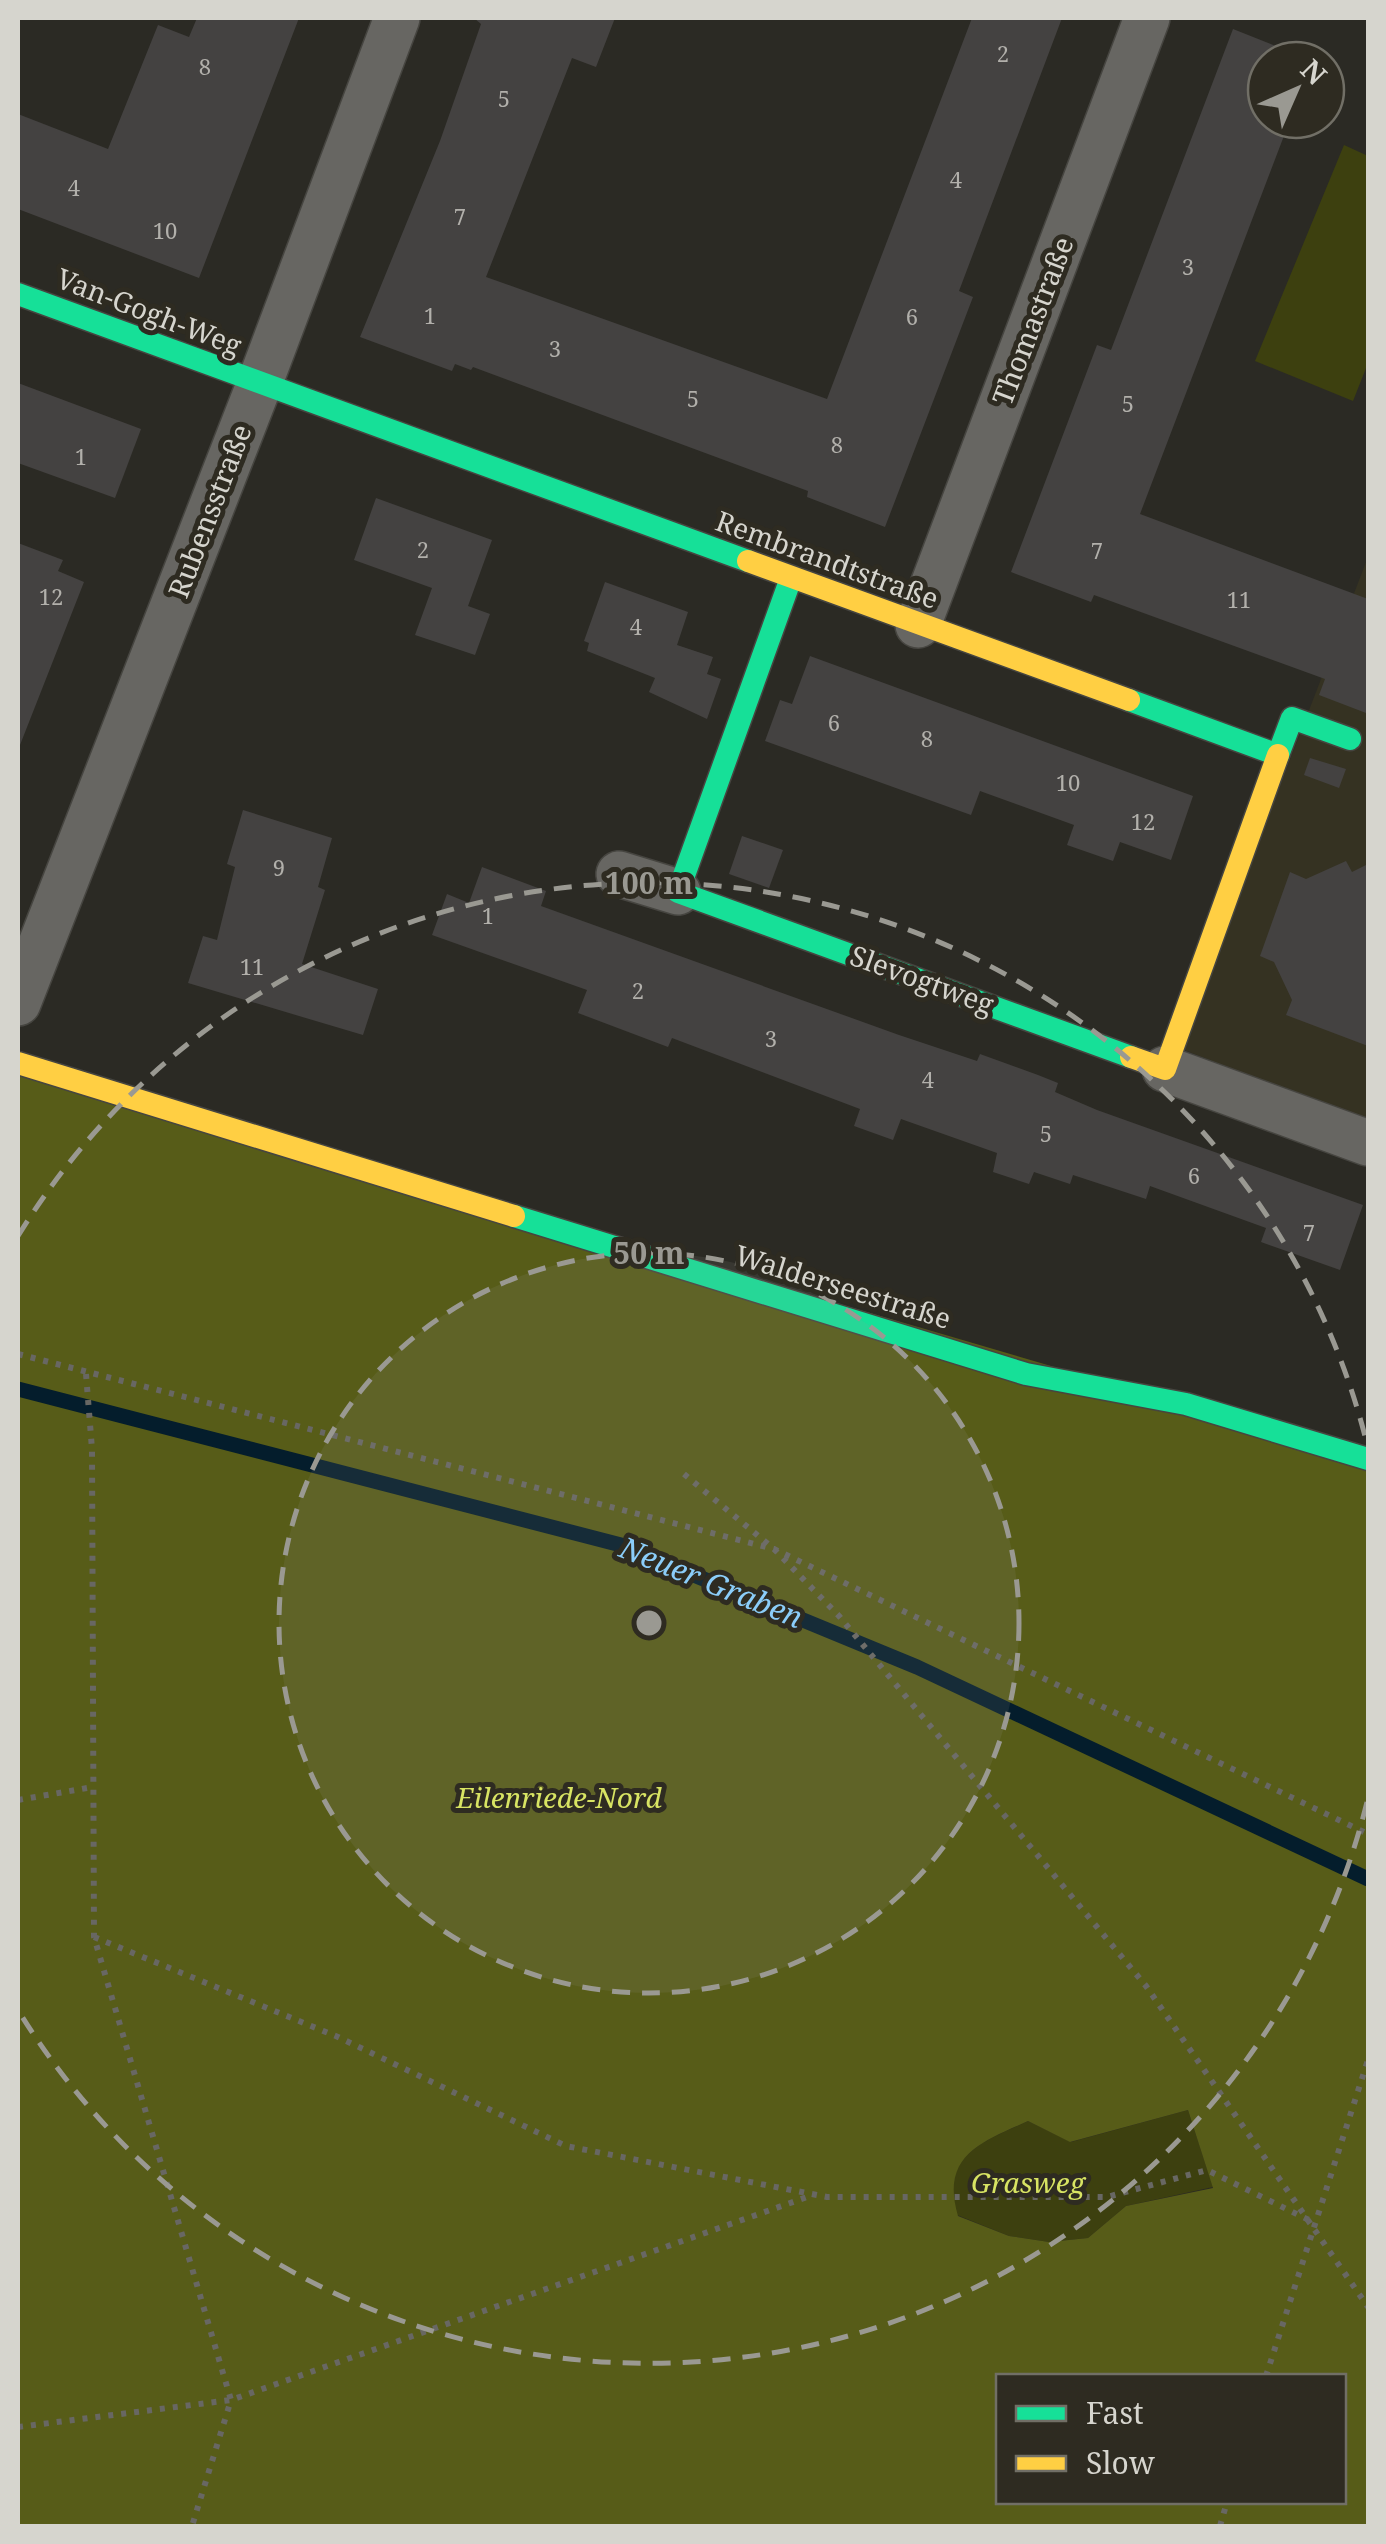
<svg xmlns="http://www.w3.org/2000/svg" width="1386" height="2544" viewBox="0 0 1386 2544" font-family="'Noto Serif',serif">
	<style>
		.built { fill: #353222 }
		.green { fill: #3d400f }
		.forest { fill: #575c18; fill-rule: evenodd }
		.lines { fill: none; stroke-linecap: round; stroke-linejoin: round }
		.stream { stroke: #041d2c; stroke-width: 15 }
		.building { fill: #444241 }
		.street-casing { stroke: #464540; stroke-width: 48 }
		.fast-casing { stroke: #464540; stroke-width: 25 }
		.slow-casing { stroke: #464540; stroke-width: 25 }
		.path { stroke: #686763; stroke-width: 6; stroke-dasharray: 5 8; stroke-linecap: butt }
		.street { stroke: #676662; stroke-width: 45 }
		.fast { stroke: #16e098; stroke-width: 22 }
		.slow { stroke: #ffcf43; stroke-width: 22 }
		.ring { fill: none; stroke: #9a9992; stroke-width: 5; stroke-dasharray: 18 12 }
		.labels { text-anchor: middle; stroke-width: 10; stroke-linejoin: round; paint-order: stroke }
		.number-label { font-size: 22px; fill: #b2b0ab }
		.street-label { font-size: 28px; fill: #d6d5ce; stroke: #2e2b21 }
		.park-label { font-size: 28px; font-style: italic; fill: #d8e463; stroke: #2e2b21 }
		.water-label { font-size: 30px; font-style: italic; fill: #8bcdf9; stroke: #2e2b21 }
		.centre { fill: #9a9992; stroke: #2e2b21; stroke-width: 5 }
		.ring-label { font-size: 30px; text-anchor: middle; font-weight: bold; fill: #9a9992; stroke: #2e2b21; stroke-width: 10; stroke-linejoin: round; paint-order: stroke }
	</style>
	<rect width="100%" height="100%" fill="#2b2a24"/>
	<polygon class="built" points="1368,557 1368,1122 1179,1048"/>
	<g class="green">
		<polygon points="1344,145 1368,156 1368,363 1353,401 1255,361"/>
		<path d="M1188 2110 1213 2187 1126 2206 1088 2238 1049 2242 1009 2236 957 2215C940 2155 982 2142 1028 2121L1071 2142Z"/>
	</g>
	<path class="forest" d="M18 1063 1368 1459V2526H18ZM1188 2110 1213 2188 1126 2206 1088 2238 1049 2242 1009 2236 958 2216C940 2155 982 2142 1028 2121L1070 2142ZM998 2376H1344V2502H998Z"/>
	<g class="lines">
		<polyline class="stream" points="18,1389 621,1545 917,1667 1368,1879"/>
	</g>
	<g class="building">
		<polygon points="197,18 299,18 199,278 18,209 18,114 108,149 158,25 189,37"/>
		<polygon points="474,18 615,18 596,67 572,58 486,277 827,399 972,18 1062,18 959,291 973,297 885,527 807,497 808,491 473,367 471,370 455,364 452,371 360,337 440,141 481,24"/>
		<polygon points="1233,29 1311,60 1266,60 1266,120 1290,120 1140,514 1368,599 1366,713 1319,695 1325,679 1094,595 1091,602 1011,572 1097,345 1111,350"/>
		<polygon points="18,383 141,429 115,498 18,463"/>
		<polygon points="376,498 492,540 468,606 490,614 475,655 415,635 432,588 354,560"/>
		<polygon points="18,543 63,560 58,571 84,582 20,745"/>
		<polygon points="605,582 688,612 677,645 713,657 707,674 721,679 707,719 649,692 655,678 587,651 589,643 584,641"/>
		<polygon points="810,656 1193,796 1171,860 1120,842 1113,861 1067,845 1074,825 980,791 971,815 765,741 780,700 792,704"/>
		<polygon points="1310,758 1346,769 1339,788 1304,775"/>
		<polygon points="243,810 332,838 318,887 325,890 302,964 378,989 363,1035 188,983 203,936 217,940 235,867 227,864"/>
		<polygon points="742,836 783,850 769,888 729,874"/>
		<polygon points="1346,861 1352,872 1368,864 1368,1046 1286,1015 1292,1000 1274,962 1260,956 1290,872 1306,879"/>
		<polygon points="482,867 546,891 541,906 899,1035 977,1061 980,1054 1038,1075 1058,1083 1055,1092 1097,1110 1363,1205 1340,1270 1261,1242 1266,1228 1150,1186 1146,1199 1073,1175 1070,1184 1034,1172 1029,1184 993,1172 997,1153 901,1119 893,1140 854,1126 860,1109 672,1038 668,1047 578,1013 587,990 432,935 447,894 469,903"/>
	</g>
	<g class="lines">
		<g class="street-casing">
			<g id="street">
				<polyline points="918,625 1147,18"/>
				<polyline points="619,874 678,892"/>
				<polyline points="18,1003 259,385 397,18"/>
				<polyline points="1165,1069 1368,1143"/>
			</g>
		</g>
		<g class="fast-casing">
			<g id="fast">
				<polyline points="18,294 748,561"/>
				<polyline points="791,578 678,892 1131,1057"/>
				<polyline points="1129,700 1278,755 1292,718 1350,739"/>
				<polyline points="514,1216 1026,1374 1186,1404 1368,1459"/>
			</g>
		</g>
		<g class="slow-casing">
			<g id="slow">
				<polyline points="748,561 1129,700"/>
				<polyline points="1131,1057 1165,1069 1278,755"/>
				<polyline points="18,1063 514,1216"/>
			</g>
		</g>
		<g class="path">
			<polyline points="18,1354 774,1549 1368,1834"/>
			<polyline points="86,1374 92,1449 94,1937 231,2400 192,2526"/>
			<polyline points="684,1474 774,1549 839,1616 1146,1986 1368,2307"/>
			<polyline points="18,1800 93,1787"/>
			<polyline points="94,1937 338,2037 566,2146 827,2197 1107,2197 1207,2170 1313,2222"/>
			<polyline points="1266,2376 1368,2060"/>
			<polyline points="18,2427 231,2400 810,2196"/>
			<polyline points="1220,2526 1227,2502"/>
		</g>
		<use href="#street" class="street"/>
		<use href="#fast" class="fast"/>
		<use href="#slow" class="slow"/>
	</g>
	<circle cx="649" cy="1623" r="370" fill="#9a9992" fill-opacity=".12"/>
	<g class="ring">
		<circle cx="649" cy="1623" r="370"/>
		<path d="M1367 1802A740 740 0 0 1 18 2010M18 1236A740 740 0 0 1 1367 1444"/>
	</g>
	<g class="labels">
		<g class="number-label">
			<text x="1003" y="62">2</text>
			<text x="205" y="75">8</text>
			<text x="504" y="107">5</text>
			<text x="956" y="188">4</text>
			<text x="74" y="196">4</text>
			<text x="460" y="225">7</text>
			<text x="165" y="239">10</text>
			<text x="1188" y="275">3</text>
			<text x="430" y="324">1</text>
			<text x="912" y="325">6</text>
			<text x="555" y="357">3</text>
			<text x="693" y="407">5</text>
			<text x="1128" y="412">5</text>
			<text x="837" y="453">8</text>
			<text x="81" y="465">1</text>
			<text x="423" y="558">2</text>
			<text x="1097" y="559">7</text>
			<text x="51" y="605">12</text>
			<text x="1239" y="608">11</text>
			<text x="636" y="635">4</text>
			<text x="834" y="731">6</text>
			<text x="927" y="747">8</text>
			<text x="1068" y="791">10</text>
			<text x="1143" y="830">12</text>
			<text x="279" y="876">9</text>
			<text x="488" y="924">1</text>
			<text x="252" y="975">11</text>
			<text x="638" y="999">2</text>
			<text x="771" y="1047">3</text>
			<text x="928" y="1088">4</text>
			<text x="1046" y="1142">5</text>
			<text x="1194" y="1184">6</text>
			<text x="1309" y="1241">7</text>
		</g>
		<g class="street-label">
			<text transform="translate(149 312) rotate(21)" y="10">Van-Gogh-Weg</text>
			<text transform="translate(1033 321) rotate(-69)" y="10">Thomastraße</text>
			<text transform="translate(210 511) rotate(-69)" y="10">Rubensstraße</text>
			<text transform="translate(827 560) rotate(20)" y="10">Rembrandtstraße</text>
			<text transform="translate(922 980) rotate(20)" y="10">Slevogtweg</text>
			<text transform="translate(843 1287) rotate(17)" y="10">Walderseestraße</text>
		</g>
		<g class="park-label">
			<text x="559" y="1808">Eilenriede-Nord</text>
			<text x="1028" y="2193">Grasweg</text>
		</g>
		<g class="water-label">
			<text transform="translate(711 1583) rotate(22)" y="10">Neuer Graben</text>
		</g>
	</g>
	<circle cx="649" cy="1623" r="15" class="centre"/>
	<g class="ring-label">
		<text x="649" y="894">100 m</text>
		<text x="649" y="1264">50 m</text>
	</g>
	<rect width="1386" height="2544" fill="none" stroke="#d6d5ce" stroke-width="40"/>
	<rect x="996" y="2374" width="350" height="130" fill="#2e2b21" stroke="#716f66" stroke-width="2.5"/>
	<rect x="1016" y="2406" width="50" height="15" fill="#16e098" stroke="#716f66" stroke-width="2.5"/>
	<text x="1086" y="2424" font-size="30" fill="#d6d5ce">Fast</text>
	<rect x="1016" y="2456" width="50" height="15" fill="#ffcf43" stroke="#716f66" stroke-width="2.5"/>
	<text x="1086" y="2474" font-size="30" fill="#d6d5ce">Slow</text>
	<g transform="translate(1296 90) rotate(45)"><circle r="48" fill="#2e2b21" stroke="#716f66" stroke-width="2.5"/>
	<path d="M0-8L18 38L0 25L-18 38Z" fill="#9a9992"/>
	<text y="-15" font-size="28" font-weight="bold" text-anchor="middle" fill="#d6d5ce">N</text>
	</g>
</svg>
